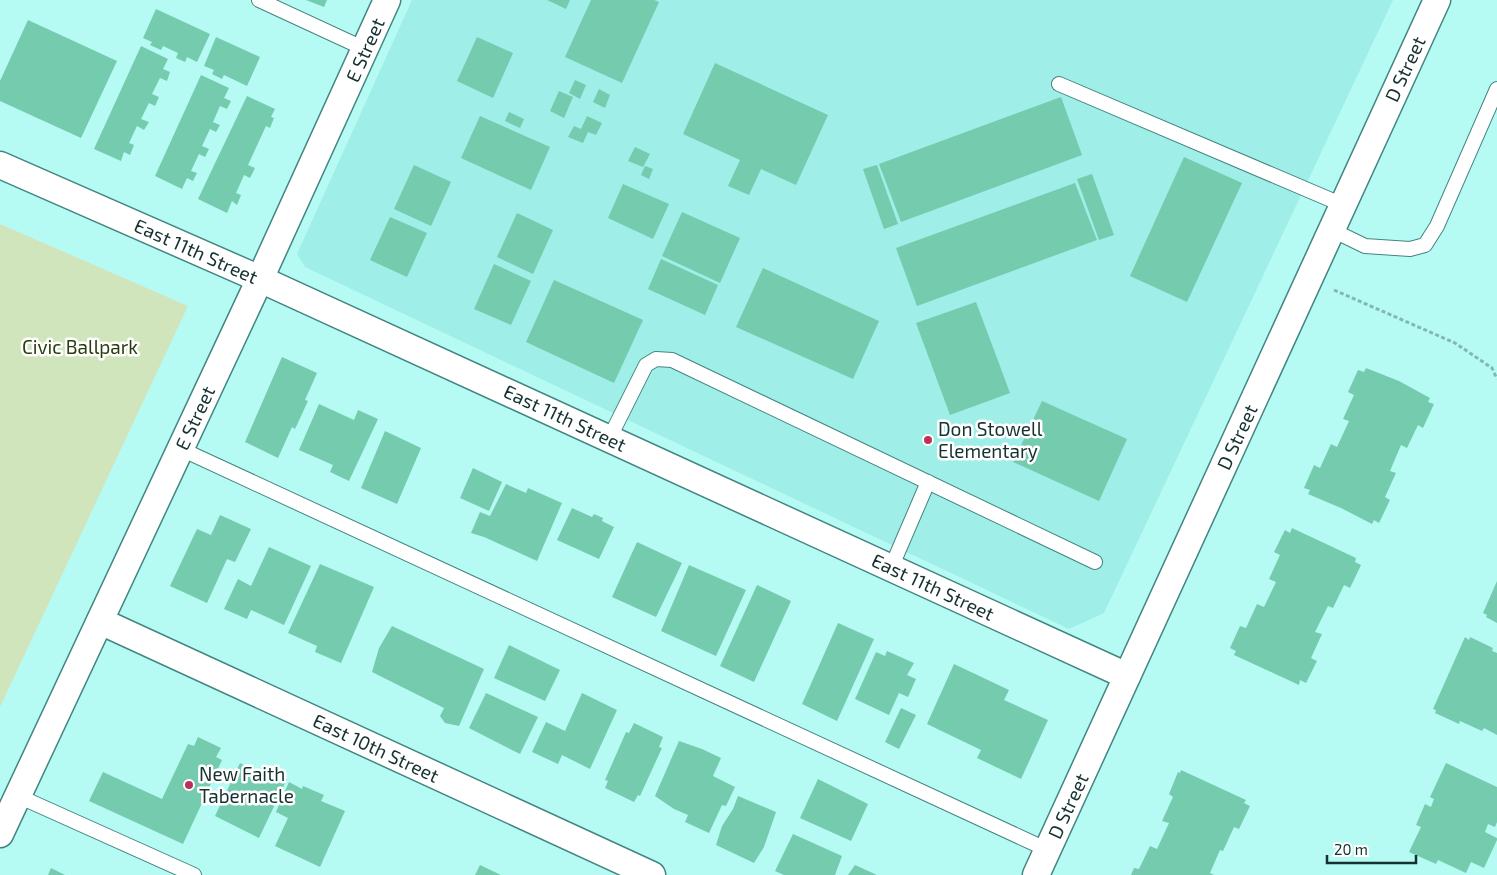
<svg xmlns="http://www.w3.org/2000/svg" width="1497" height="875" viewBox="0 0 1497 875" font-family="'Exo 2',sans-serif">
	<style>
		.built { fill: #9feee7 }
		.green { fill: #d1e5bd }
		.building { fill: #75cbad }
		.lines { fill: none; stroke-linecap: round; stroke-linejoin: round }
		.lane-casing { stroke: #438580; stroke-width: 16 }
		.street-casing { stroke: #438580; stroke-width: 29 }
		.path { stroke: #81b8b3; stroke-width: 3; stroke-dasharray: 4 2.5; stroke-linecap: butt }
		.lane { stroke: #fff; stroke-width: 14 }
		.street { stroke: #fff; stroke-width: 26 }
		.poi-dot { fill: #bf3058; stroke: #fff; stroke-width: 2 }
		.labels { text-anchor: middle; stroke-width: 5; stroke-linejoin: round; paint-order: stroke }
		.street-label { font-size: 19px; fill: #163230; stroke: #fff }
		.park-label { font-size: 19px; fill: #283c0c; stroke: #fff }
		.poi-label { font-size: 19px; fill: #163230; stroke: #fff; text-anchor: start }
	</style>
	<rect width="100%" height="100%" fill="#b6faf4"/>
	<polygon class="built" points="412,0 1393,0 1104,613 1069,629 305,267 297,254"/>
	<polygon class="green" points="0,224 188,306 0,707"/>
	<g class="building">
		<polygon points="306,0 327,0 324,7"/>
		<polygon points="547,0 570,0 566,9"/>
		<polygon points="591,0 654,0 659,2 622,83 565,57"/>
		<polygon points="156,9 210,34 197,62 187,57 185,62 176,58 178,53 163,46 161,50 150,45 152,42 143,38"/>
		<polygon points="28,20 117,61 81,138 0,101 0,81"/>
		<polygon points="216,37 260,57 247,86 224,75 222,79 212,74 214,70 204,66"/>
		<polygon points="477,37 513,53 493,98 457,81"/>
		<polygon points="141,46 168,59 163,69 170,72 167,81 160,78 152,94 159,97 155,106 149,103 141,119 149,122 144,130 137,126 129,143 134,145 130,155 124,152 121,161 94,149"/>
		<polygon points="715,63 828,115 796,185 761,169 749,195 728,186 740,160 683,134"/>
		<polygon points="201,75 229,88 224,98 231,101 227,109 220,106 213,122 220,125 216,132 210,129 202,146 209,149 205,157 199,154 191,171 197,173 193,181 187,178 182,189 155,176"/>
		<polygon points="575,80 586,85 580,99 569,93"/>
		<polygon points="599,89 610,95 605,108 593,102"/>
		<polygon points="559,91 573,97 564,118 550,111"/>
		<polygon points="247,96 275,109 271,117 274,118 270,128 266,126 248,165 255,168 250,178 244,175 236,193 241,195 237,205 232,201 227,213 198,199"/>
		<polygon points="1061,97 1082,155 901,222 879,164"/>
		<polygon points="509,112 524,119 520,128 505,121"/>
		<polygon points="480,116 550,147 531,190 461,158"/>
		<polygon points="587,116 602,123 596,135 588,132 583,143 568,137 574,126 581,129"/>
		<polygon points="635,147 650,154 643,167 628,161"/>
		<polygon points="1184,157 1242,183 1187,302 1130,276"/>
		<polygon points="414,165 451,182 431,226 394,209"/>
		<polygon points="877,165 898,224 884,229 863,169"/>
		<polygon points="645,166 653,169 649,179 641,175"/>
		<polygon points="1092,174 1114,235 1099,240 1077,179"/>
		<polygon points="1075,183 1097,240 917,306 896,248"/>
		<polygon points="623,184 669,204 653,239 608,218"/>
		<polygon points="682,212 740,238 720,283 662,256"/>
		<polygon points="517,213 553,230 533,274 497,257"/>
		<polygon points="390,217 427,233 407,277 370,260"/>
		<polygon points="661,259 718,285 705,315 648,289"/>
		<polygon points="494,264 531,281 511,325 474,309"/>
		<polygon points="763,268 879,321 853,379 736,327"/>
		<polygon points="554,280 643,320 614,383 526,342"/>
		<polygon points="976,302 1010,393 950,415 916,323"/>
		<polygon points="282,357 317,373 305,400 308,401 295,429 292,427 278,458 245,442"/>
		<polygon points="1366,368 1399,381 1430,398 1428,402 1434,404 1423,428 1418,425 1407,448 1401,445 1390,471 1396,473 1385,497 1390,500 1379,523 1374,520 1372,524 1341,508 1308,494 1310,490 1304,488 1314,465 1320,468 1331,444 1337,447 1349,421 1343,419 1354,395 1348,392 1358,370 1364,372"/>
		<polygon points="1042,401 1127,439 1099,501 1013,462"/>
		<polygon points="319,404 354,420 358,410 378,419 349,481 330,472 333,465 299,450"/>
		<polygon points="385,431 421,448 397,504 361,488"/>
		<polygon points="473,468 502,482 489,511 460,498"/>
		<polygon points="506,484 526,493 528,488 562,503 537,561 484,537 471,533 480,512 490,516"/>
		<polygon points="572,508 592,517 594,514 603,518 602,521 614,527 599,559 557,540"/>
		<polygon points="220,515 251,529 235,562 227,559 207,603 170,586 197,529 211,535"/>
		<polygon points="1292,528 1356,558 1355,562 1361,565 1350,588 1344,585 1333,608 1328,606 1315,632 1322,634 1311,658 1317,661 1306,683 1300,680 1299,685 1234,655 1236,651 1230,648 1240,626 1246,628 1257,604 1264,607 1276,582 1269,579 1280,555 1274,552 1285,530 1290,533"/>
		<polygon points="637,542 682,563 656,617 612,597"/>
		<polygon points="269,547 311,566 284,625 251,610 247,619 224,609 238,579 251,586"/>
		<polygon points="320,564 374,587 341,663 315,652 317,646 288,633"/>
		<polygon points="689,565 746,590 716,656 661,631"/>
		<polygon points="1497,581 1497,623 1486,617 1487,615 1483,613"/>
		<polygon points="757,585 791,601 754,682 720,666"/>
		<polygon points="838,623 874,639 837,721 802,704"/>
		<polygon points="392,626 484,669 459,726 445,723 440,716 444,708 372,672 379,648"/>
		<polygon points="1465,637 1469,640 1470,637 1493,648 1492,651 1497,653 1497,735 1484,728 1482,731 1460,721 1459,724 1435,713 1436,710 1433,709"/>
		<polygon points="509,645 560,670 545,701 494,678"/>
		<polygon points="887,651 914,663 907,675 916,679 908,697 899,693 889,715 855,699 876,652 885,656"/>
		<polygon points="954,664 1009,690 1004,700 1048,720 1021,779 977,758 981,750 927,724"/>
		<polygon points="486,693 538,717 520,754 469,728"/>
		<polygon points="582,693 617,710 590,769 562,755 558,764 532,752 546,722 565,731"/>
		<polygon points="901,708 916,715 899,749 885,742"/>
		<polygon points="634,723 663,737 659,747 662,748 640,796 638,795 634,802 605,788 608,781 605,780 626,732 629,733"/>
		<polygon points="198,737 221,748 216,757 222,760 183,844 89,801 103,772 162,799 188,744 194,746"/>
		<polygon points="679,741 702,749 721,758 713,776 735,787 726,806 722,805 709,833 685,822 688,815 674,809 655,796"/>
		<polygon points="240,763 263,775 265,769 287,779 259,838 215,816"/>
		<polygon points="1446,763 1497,787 1497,822 1495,827 1488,824 1485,832 1497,838 1497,840 1484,868 1471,862 1466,873 1438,860 1436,864 1409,852 1421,827 1416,825 1425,804 1431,807 1434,799 1430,797"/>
		<polygon points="1181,770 1246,800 1244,803 1250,806 1239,829 1234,827 1223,851 1220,850 1210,873 1214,875 1131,875 1134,868 1139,869 1150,846 1157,849 1169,823 1162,821 1173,797 1169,794 1178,772 1180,773"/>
		<polygon points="818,779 868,804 851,841 800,818"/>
		<polygon points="289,782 302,789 303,786 324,795 321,801 345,811 320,867 275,846 288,818 276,812"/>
		<polygon points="738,796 776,812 764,847 754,863 716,845 722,826 733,809"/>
		<polygon points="793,834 842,856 835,875 784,875 775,871"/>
		<polygon points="480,865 501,875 475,875"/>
		<polygon points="855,865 877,875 848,875"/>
		<polygon points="51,868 65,875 48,875"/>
	</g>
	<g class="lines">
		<g class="lane-casing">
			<g id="lane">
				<polyline points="259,0 365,49"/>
				<polyline points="1059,84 1343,205"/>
				<polyline points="1332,230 1365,246 1410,249 1425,245 1437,226 1497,89"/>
				<polyline points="609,439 646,365 656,359 672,360 1095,562"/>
				<polyline points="181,449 1048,850"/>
				<polyline points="891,568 928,482"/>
				<polyline points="18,796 194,875"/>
			</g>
		</g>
		<g class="street-casing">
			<g id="street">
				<polyline points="0,165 260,279 1127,676"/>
				<polyline points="100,621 652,875"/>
				<polyline points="0,834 260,279 387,0"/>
				<polyline points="1036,875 1437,0"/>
			</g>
		</g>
		<polyline class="path" points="1334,290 1455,343 1492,368 1497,379"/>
		<use href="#lane" class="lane"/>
		<use href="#street" class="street"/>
	</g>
	<g class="poi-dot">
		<circle cx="928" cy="440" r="5"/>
		<circle cx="189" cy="785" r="5"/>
	</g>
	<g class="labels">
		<g class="street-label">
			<text transform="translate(365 50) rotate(-66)" y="7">E Street</text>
			<text transform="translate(1405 69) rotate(-65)" y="7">D Street</text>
			<text transform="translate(196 251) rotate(24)" y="7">East 11th Street</text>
			<text transform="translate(195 418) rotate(-65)" y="7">E Street</text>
			<text transform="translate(565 418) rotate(25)" y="7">East 11th Street</text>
			<text transform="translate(1237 437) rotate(-65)" y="7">D Street</text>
			<text transform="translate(933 587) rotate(25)" y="7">East 11th Street</text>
			<text transform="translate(376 748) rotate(25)" y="7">East 10th Street</text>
			<text transform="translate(1068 806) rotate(-65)" y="7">D Street</text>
		</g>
		<g class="park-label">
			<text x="80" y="354">Civic Ballpark</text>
		</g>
		<g class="poi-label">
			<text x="938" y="436">Don Stowell<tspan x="938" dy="22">Elementary</tspan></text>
			<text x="199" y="781">New Faith<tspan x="199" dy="22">Tabernacle</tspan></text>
		</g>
	</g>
	<path d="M1327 855v8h89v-8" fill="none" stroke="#163230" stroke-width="2.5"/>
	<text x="1334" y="855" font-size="15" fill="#163230" stroke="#ffffff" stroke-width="4" paint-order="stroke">20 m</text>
</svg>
